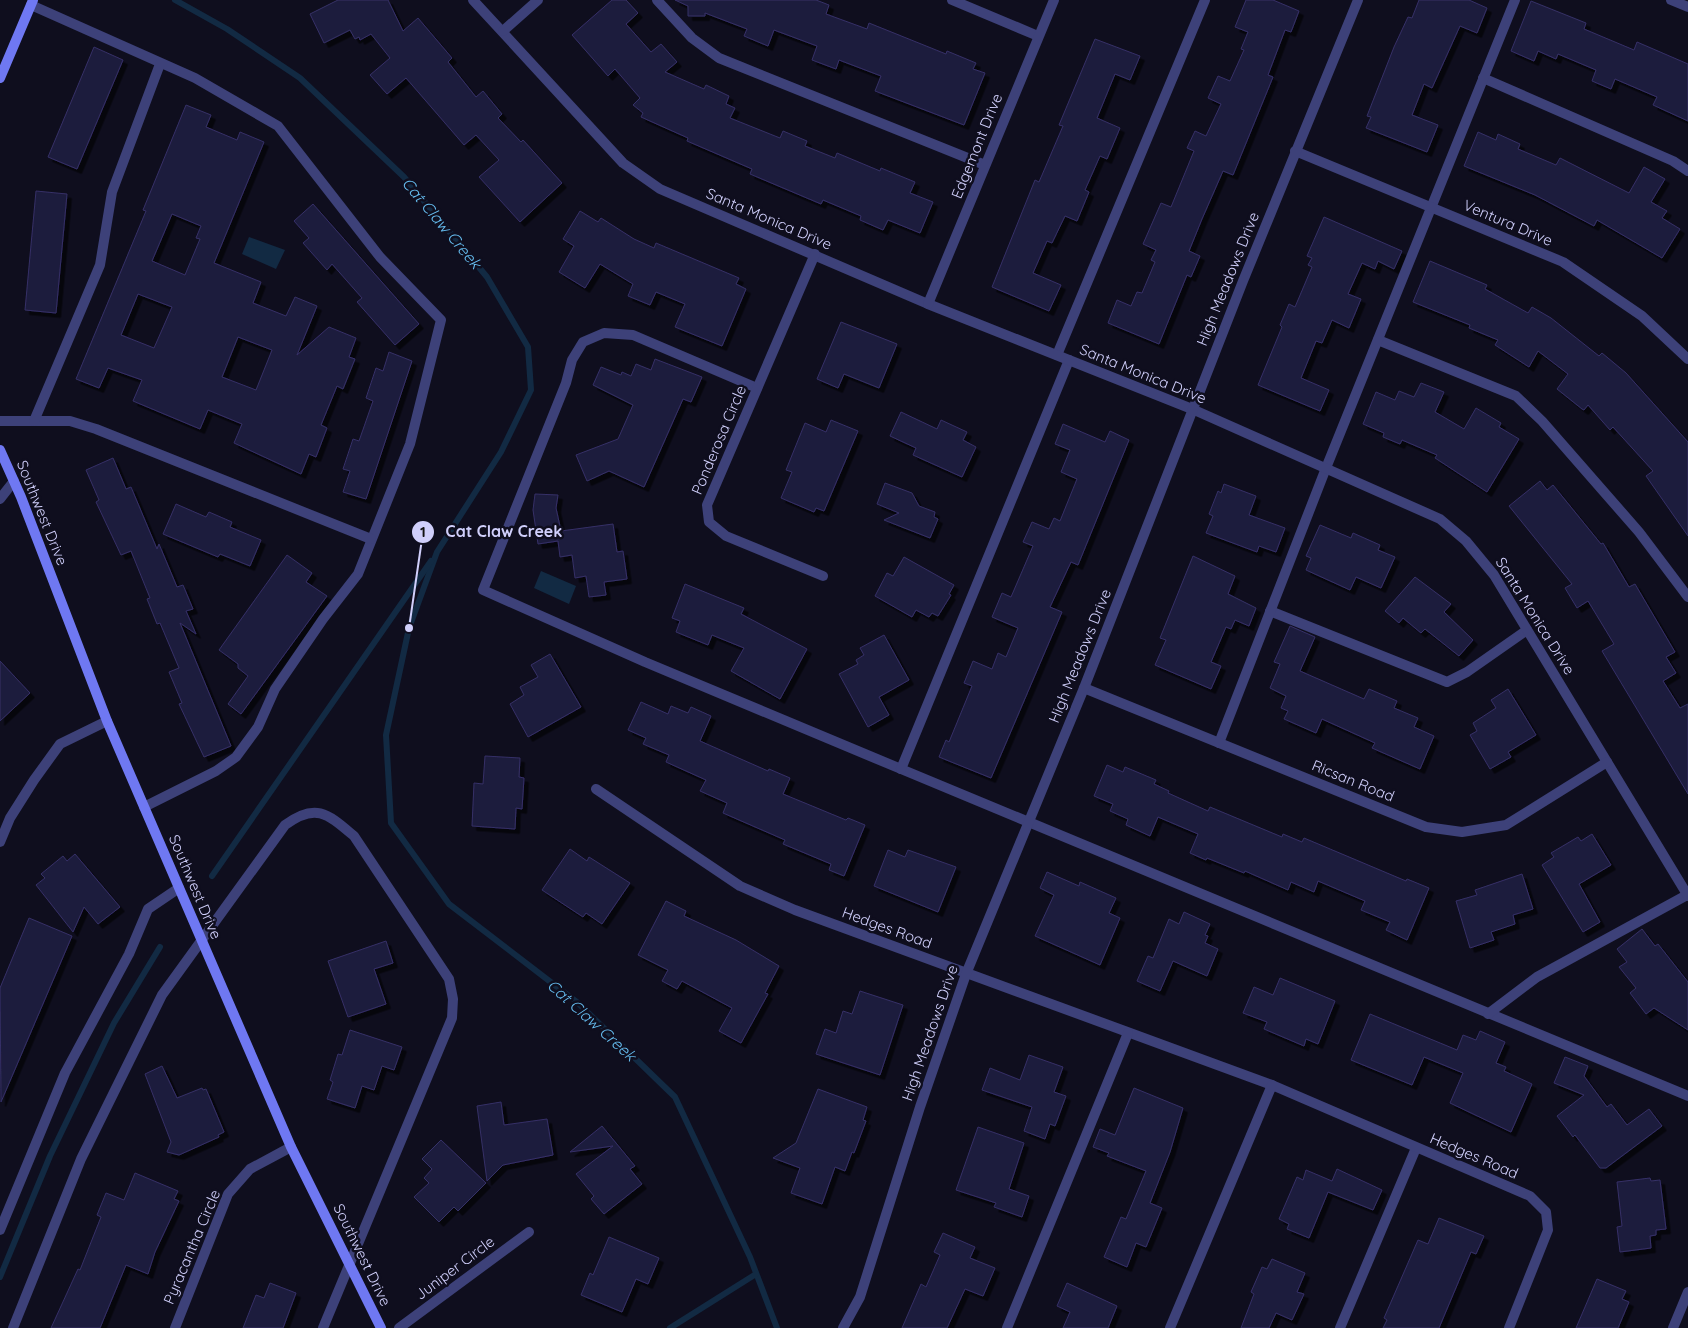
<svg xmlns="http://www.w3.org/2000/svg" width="1688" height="1328" viewBox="0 0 1688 1328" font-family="Quicksand,sans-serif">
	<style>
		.water { fill: #122a43 }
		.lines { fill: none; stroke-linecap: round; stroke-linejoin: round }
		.stream { stroke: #122a43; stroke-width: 6 }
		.building { fill: #1f1c3d; stroke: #353067; fill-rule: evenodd; filter: url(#shadow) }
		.service { stroke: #3d4179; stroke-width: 10 }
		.minor { stroke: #3d4179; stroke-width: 10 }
		.secondary { stroke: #6f78f2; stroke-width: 10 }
		.labels { text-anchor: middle; stroke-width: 5; stroke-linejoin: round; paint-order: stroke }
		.street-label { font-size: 15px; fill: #d0cffb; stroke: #0f0e1e }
		.water-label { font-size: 16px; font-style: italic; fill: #66bef1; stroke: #0f0e1e }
		.leader { fill: none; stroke: #d0cffb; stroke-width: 2 }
		.callout-dot { fill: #d0cffb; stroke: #0f0e1e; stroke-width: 2 }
		.mark-label { font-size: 15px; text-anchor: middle; font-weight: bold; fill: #111 }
		.callout-label { font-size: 16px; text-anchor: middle; font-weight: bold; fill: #d0cffb; stroke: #0f0e1e; stroke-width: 5; stroke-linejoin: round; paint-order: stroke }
	</style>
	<defs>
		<filter id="shadow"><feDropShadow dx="4.5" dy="4.5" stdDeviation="0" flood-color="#0009"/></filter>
	</defs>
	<rect width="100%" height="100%" fill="#0f0e1e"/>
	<g class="water">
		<polygon points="249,237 285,250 276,269 242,254"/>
		<polygon points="541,571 576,586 569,604 534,588"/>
	</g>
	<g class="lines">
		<g class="stream">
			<polyline points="175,0 227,29 300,78 404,177 487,277 528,347 531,390 501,452 437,552 409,628 386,735 391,823 449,904 578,1003 675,1097 750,1257 777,1328"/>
			<polyline points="212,876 431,561"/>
			<polyline points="0,1277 50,1156 114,1023 160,947"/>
			<polyline points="670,1328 756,1274"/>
		</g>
	</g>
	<g class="building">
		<polygon points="338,0 388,0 403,31 418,18 452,58 448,62 476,97 483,91 502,114 498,118 521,142 523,140 562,183 520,222 479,177 499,160 476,135 464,145 406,78 387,94 370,75 390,58 371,34 360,40 359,37 355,39 350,30 324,43 310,14"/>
		<polygon points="612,0 626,0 638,13 626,24 651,52 661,44 677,62 665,72 704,89 706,85 729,96 726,104 735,108 730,118 780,138 783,131 807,141 805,146 835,158 837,153 880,171 881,168 915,182 910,193 933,202 920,233 888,220 883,230 860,220 861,216 823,200 821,204 750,174 752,169 687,141 688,138 641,117 643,113 633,105 640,98 615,69 608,76 572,35"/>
		<polygon points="675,0 816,0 829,5 826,14 867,29 869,23 946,54 947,51 976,63 973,69 985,73 964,125 875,91 881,76 839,60 836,69 812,60 817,46 774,30 768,46 744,36 747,29 705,13 705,16 688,16 688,6"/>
		<polygon points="1246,0 1273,0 1299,11 1291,32 1285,30 1268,75 1273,77 1233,175 1223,171 1202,219 1189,251 1200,256 1191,277 1187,275 1159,344 1108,323 1117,300 1131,306 1137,292 1142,293 1155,262 1151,260 1156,250 1143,244 1161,203 1171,207 1194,151 1187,148 1195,131 1206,136 1221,104 1208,98 1218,76 1230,81 1244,50 1241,49 1248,32 1235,27"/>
		<polygon points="1419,0 1469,0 1487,8 1477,33 1460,26 1432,88 1424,84 1412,115 1438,125 1427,152 1366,128 1371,117 1367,116 1394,47 1408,17 1412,18"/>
		<polygon points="1531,1 1586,23 1584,29 1634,50 1637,42 1688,64 1688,121 1653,105 1657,97 1615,79 1611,89 1592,81 1596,70 1558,54 1556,59 1538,51 1534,61 1511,51"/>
		<polygon points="1095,39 1140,56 1130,80 1115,74 1097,118 1120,128 1107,159 1100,156 1085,190 1089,192 1077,221 1065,216 1052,243 1047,241 1033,273 1061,285 1049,311 992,287 1035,180 1039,182 1063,126 1059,125"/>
		<polygon points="94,47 123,60 77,169 48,157"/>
		<path d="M186 105 211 115 206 127 237 140 240 132 264 142 214 263 261 282 253 303 286 316 295 297 317 306 297 355 329 327 356 338 349 357 355 359 343 389 337 386 321 425 327 428 316 457 309 454 301 474 234 443 242 424 208 410 200 429 133 401 142 380 108 368 99 388 76 379 146 211 143 210ZM172 214 201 226 196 238 200 239 185 275 152 261ZM138 294 172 307 154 348 121 335ZM238 337 272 350 256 390 222 377Z"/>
		<polygon points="1478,132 1496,140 1498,134 1520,144 1518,149 1556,165 1560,158 1629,193 1644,167 1665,179 1651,202 1667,211 1662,218 1680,229 1662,258 1597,220 1594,226 1535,195 1464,166"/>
		<polygon points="36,191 67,194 56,313 25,310"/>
		<polygon points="313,204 419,324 395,345 357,302 362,298 332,264 327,270 303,243 309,238 294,221"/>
		<polygon points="580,211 598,222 601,218 634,239 654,248 656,243 739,278 736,284 746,289 722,346 675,327 685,304 656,292 650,305 628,296 633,284 600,264 585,288 559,272 574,246 563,239"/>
		<polygon points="1324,217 1402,251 1394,269 1378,261 1375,269 1362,263 1348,294 1361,299 1349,328 1332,320 1322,343 1316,341 1301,378 1329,390 1320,411 1258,385 1282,327 1280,325 1289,304 1295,307 1312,267 1308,265 1312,258 1307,256"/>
		<polygon points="1430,261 1487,285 1485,289 1528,313 1532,307 1551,318 1599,356 1602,353 1626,373 1688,442 1688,536 1646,476 1653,471 1613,427 1610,430 1588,405 1584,410 1582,409 1557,389 1568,374 1538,351 1529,367 1495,345 1498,340 1469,328 1470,325 1413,302"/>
		<polygon points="841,322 897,344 879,388 844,374 838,388 817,379"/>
		<polygon points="389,352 412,361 366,499 343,492 350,471 343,469 353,439 359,441 373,401 366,398 376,368 383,371"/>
		<polygon points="655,359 702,377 691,402 683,399 644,487 609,471 587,481 576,455 618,439 633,405 593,385 601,367 621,375 622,372 631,376 636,364 651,370"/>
		<polygon points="1421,383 1444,392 1435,412 1464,429 1476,408 1501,423 1499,427 1519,439 1487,492 1435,458 1437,455 1402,440 1400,444 1383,437 1384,433 1363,424 1376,392 1395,400 1399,391 1414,397"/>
		<polygon points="901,412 937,429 941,420 967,432 963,440 976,447 962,477 913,455 916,448 890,436"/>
		<polygon points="831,420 858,431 824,511 816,508 814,512 781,498 792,472 786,470 805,423 826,432"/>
		<polygon points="1063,424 1105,442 1110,431 1129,440 1078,565 1071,562 1050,607 1062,612 991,778 939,757 946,740 949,742 972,686 964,683 973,661 992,669 998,653 1006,657 1018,628 992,617 1002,593 1011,597 1033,546 1023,542 1032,522 1049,529 1054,518 1060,521 1077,479 1061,472 1070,450 1055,444"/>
		<polygon points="113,458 126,489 131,487 157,549 159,544 177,587 183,585 193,609 186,611 196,634 180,623 231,746 204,757 179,704 182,703 169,672 179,668 160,623 157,624 147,599 150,598 131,551 121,555 96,502 99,500 86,470"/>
		<polygon points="1540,481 1547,490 1553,485 1601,544 1603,543 1629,587 1635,584 1675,652 1666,657 1676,673 1663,681 1680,708 1688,704 1688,794 1602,651 1614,644 1588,601 1577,608 1565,588 1572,584 1509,506"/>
		<polygon points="885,483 912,493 919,506 935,512 934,517 938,519 930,538 884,520 899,513 877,504"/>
		<polygon points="1224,484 1256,496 1249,515 1285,528 1276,552 1259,546 1257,552 1206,533 1213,516 1209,514 1218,491 1221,493"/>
		<polygon points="535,494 558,495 556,508 561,531 613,524 617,552 623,551 627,579 604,582 606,595 589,597 586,576 575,578 572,555 560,557 558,541 538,544 533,510"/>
		<polygon points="176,504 206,517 209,512 232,522 230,527 261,540 250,566 220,554 218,557 163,534"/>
		<polygon points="1320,525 1351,538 1353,533 1380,545 1378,550 1395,557 1381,588 1356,577 1350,590 1306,570 1311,558 1306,556"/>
		<polygon points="287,555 312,573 306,582 327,596 241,714 228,704 248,676 238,668 238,664 219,650"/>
		<polygon points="1193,556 1235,576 1228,594 1256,608 1249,626 1235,620 1231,629 1226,627 1211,662 1221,666 1211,689 1155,665 1166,640 1160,638"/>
		<polygon points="904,557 954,585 949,594 951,595 938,616 932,613 929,617 916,610 912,617 875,596 887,573 893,576"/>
		<polygon points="1415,577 1451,604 1444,612 1473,640 1459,656 1425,629 1421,633 1403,618 1399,623 1385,611"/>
		<polygon points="685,584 744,608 741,614 807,649 780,699 731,671 744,648 712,635 708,645 676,632 680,621 672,618"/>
		<polygon points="1290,626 1315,637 1300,671 1364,699 1369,689 1397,701 1394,708 1418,718 1414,727 1434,736 1420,769 1372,748 1375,743 1322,719 1316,733 1284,719 1288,711 1281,708 1286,696 1270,688 1280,664 1274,662"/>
		<polygon points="884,635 909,680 879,697 889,715 868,727 839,674 858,664 856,660 864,655 860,648"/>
		<polygon points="550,654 581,707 528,737 510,704 524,695 520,687 538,677 531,665"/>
		<polygon points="0,661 30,693 0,721"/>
		<polygon points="1508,689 1536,735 1508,752 1511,757 1490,769 1470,735 1477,731 1473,723 1496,708 1491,700"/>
		<polygon points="641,702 668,714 671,706 688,713 691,707 711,716 700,741 768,771 769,769 790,778 783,794 846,820 848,818 865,825 844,876 829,870 831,864 783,844 785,840 723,813 727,803 700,791 706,780 666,762 669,755 643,744 646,738 628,730"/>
		<polygon points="485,756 520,758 519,777 524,778 522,809 516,808 515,829 472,826 474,783 483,784"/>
		<polygon points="1107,765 1123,772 1125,767 1156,780 1154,784 1169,791 1168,793 1208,811 1210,807 1282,837 1283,834 1302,842 1304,838 1406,881 1407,879 1429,888 1407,940 1386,930 1390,922 1361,910 1365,901 1318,881 1314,892 1291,882 1288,890 1245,871 1244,873 1207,858 1206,860 1190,853 1198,834 1158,817 1150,836 1126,825 1128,819 1110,811 1113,804 1094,796"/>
		<polygon points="1592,834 1611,865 1579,884 1600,922 1583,932 1542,865 1554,857 1551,853 1578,837 1581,841"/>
		<polygon points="570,849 587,861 589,857 630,883 602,924 586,913 583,917 542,890"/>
		<polygon points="888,850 905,857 908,850 956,867 938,912 874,886"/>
		<polygon points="75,854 120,907 98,924 84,907 73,932 36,885 45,878 41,874 63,856 67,861"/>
		<polygon points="1047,872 1079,886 1080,882 1116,898 1109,913 1120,918 1100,965 1035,936 1054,895 1040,888"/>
		<polygon points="1522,874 1533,909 1513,915 1515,924 1491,932 1494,940 1470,948 1456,901 1477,895 1475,890"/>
		<polygon points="666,901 686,911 684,916 736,940 779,966 765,993 768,994 741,1043 719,1031 732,1008 682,981 677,989 662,981 668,970 638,955"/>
		<polygon points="1184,912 1210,924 1205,935 1208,936 1205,943 1218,949 1207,976 1173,961 1160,991 1137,981 1148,956 1153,958 1169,919 1179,924"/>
		<polygon points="29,918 72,936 1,1102 0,988"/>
		<polygon points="1642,929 1655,946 1658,944 1688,982 1688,1030 1654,1008 1646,1014 1630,993 1636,988 1619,967 1627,962 1617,949"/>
		<polygon points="386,941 393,963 374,969 386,1004 348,1017 328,961"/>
		<polygon points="1280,978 1335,1001 1318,1044 1306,1039 1304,1046 1264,1029 1267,1022 1243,1013 1254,987 1273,995"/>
		<polygon points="860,991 903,1005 880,1075 816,1054 825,1029 836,1033 843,1011 852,1014"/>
		<polygon points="1370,1014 1457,1050 1463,1035 1476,1040 1480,1031 1505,1042 1496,1063 1506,1067 1504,1071 1532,1084 1511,1132 1450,1103 1463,1073 1424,1057 1412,1085 1351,1060"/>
		<polygon points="350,1030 402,1047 394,1070 382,1066 374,1090 362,1086 355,1108 327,1099 333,1082 330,1080 338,1054 342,1055"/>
		<polygon points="1029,1055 1063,1067 1054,1092 1066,1096 1055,1126 1050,1124 1045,1139 1024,1131 1032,1107 982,1090 990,1068 1020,1080"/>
		<polygon points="1565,1057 1588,1066 1584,1076 1607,1107 1611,1104 1627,1125 1649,1109 1662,1126 1606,1168 1600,1168 1575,1135 1573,1137 1557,1116 1584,1095 1554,1083"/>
		<polygon points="162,1066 177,1098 202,1088 203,1090 206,1089 224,1132 218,1135 219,1137 179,1155 167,1152 171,1142 145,1074"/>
		<polygon points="1134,1088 1183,1108 1170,1152 1150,1203 1162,1208 1146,1247 1136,1243 1127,1267 1104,1257 1121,1217 1126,1219 1146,1171 1107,1156 1109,1153 1093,1147 1100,1129 1115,1135"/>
		<polygon points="818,1089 867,1107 863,1120 866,1121 854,1153 852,1152 845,1171 835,1167 822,1204 791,1193 800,1168 773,1158 796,1143"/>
		<polygon points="501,1102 504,1125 547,1119 553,1155 503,1165 487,1181 477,1106"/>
		<polygon points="602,1126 635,1166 630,1169 642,1184 604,1214 591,1199 594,1196 576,1174 613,1146 570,1152"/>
		<polygon points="978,1127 1024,1143 1009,1189 1029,1196 1022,1217 994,1207 996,1203 956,1190"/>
		<polygon points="441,1140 486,1183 458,1211 454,1207 439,1222 414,1197 429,1183 424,1178 432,1169 422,1159"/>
		<polygon points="1337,1169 1382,1190 1373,1210 1328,1192 1309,1238 1287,1229 1289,1224 1279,1219 1297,1177 1303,1180 1306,1170 1332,1181"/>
		<polygon points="135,1173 178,1191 174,1199 179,1201 155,1252 148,1274 126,1265 100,1328 51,1328 78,1269 80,1270 101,1217 97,1215 106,1193 124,1200"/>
		<polygon points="1650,1178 1651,1181 1660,1180 1666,1229 1656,1230 1656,1235 1650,1236 1651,1248 1620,1252 1617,1227 1622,1226 1617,1182"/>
		<polygon points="1439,1218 1484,1236 1476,1254 1471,1252 1439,1328 1383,1328 1387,1320 1384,1318 1418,1240 1428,1244"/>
		<polygon points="943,1233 975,1247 970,1258 995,1268 983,1296 965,1289 947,1328 902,1328 921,1284 926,1287 940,1255 934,1252"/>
		<polygon points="609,1237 659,1258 648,1284 636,1279 622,1312 581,1295 590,1273 593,1275"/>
		<polygon points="1272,1259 1305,1273 1297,1292 1304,1294 1292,1320 1276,1313 1269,1328 1241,1328 1254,1294 1251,1292 1262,1267 1267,1269"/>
		<polygon points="1597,1279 1626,1291 1622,1299 1629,1302 1618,1328 1576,1328"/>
		<polygon points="270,1283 296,1293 283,1328 243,1328 256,1295 264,1298"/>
		<polygon points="1067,1283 1117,1306 1108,1328 1063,1328 1070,1312 1057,1306"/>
	</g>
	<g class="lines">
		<g class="service">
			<polyline points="657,0 692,38 719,58 985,165"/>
			<polyline points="31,5 195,78 278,126 380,257 441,320 410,444 358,574 323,619 275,689 258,727 236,757 216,771 144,807"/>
			<polyline points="1483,78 1673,161 1688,171"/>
			<polyline points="1378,340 1516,396 1542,421 1639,532 1688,597"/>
			<polyline points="1057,355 1205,0"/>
			<polyline points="757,388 633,335 604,333 583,342 572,360 566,383 483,590 645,662 901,769 1688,1096"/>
			<polyline points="0,421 70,421 96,429 371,539"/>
			<polyline points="34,421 100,265 112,192 160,64"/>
			<polyline points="0,499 14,481"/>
			<polyline points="1270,611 1447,682 1467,672 1527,630"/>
			<polyline points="1219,743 1326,468 1515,0"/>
			<polyline points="901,769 1069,360"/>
			<polyline points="1488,1014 1537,977 1687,895"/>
			<polyline points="0,1230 65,1073 129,954 148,909 179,888"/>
			<path d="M13 1328 81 1159 162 995 285 825C316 802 328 814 354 836L449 979 453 999 452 1018 323 1328"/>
			<polyline points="1340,1328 1416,1148"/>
			<polyline points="1673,1328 1688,1292"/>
		</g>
		<g class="minor">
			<polyline points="473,0 623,163 660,189 928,304 1192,409 1440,519 1466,541 1494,575 1688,896"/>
			<polyline points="952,0 1038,36"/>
			<polyline points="1671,0 1688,7"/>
			<polyline points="503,31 538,0"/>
			<polyline points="1295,151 1563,262 1642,316 1688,359"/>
			<polyline points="815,254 707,505 709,522 726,536 823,576"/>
			<polyline points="928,304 1054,0"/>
			<polyline points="1084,688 1426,827 1462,832 1506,825 1607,762"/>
			<polyline points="596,789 740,886 795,910 1272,1085"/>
			<polyline points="0,842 10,818 34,780 60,744 107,721"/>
			<polyline points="175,1328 228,1194 250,1169 291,1147"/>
			<polyline points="399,1328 529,1232"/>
			<polyline points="843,1328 860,1297 920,1107 966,974 1084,688 1243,281 1358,0"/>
			<polyline points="1007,1328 1128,1033"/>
			<polyline points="1170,1328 1272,1085 1530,1196 1546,1212 1548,1230 1509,1328"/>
		</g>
		<g class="secondary">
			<polyline points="0,78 33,0"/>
			<polyline points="0,450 21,497 107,721 291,1147 381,1328"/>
		</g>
	</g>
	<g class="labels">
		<g class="street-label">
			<text transform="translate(977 146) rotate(-68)" y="5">Edgemont Drive</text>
			<text transform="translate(769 219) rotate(23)" y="5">Santa Monica Drive</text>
			<text transform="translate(1508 223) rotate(23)" y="5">Ventura Drive</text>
			<text transform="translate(1228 279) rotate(-68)" y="5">High Meadows Drive</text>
			<text transform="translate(1143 374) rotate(22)" y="5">Santa Monica Drive</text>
			<text transform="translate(719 440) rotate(-67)" y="5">Ponderosa Circle</text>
			<text transform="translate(42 513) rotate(68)" y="5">Southwest Drive</text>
			<text transform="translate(1535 616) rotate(58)" y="5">Santa Monica Drive</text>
			<text transform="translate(1080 656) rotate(-68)" y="5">High Meadows Drive</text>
			<text transform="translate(1353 781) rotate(22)" y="5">Ricsan Road</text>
			<text transform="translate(195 887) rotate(67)" y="5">Southwest Drive</text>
			<text transform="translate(887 928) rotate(20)" y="5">Hedges Road</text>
			<text transform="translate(930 1033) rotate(-71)" y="5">High Meadows Drive</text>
			<text transform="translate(1474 1156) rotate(23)" y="5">Hedges Road</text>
			<text transform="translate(192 1247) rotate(-67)" y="5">Pyracantha Circle</text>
			<text transform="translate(362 1255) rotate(64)" y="5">Southwest Drive</text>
			<text transform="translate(455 1268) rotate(-37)" y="5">Juniper Circle</text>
		</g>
		<g class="water-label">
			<text transform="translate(442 223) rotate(50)" y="6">Cat Claw Creek</text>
			<text transform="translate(592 1020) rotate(42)" y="6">Cat Claw Creek</text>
		</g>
	</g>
	<path class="leader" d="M409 628L423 532"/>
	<g class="callout-dot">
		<circle cx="409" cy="628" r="5"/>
		<circle cx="423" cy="532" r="12"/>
	</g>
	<g class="mark-label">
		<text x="423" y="537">1</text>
	</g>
	<g class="callout-label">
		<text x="504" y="537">Cat Claw Creek</text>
	</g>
</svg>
